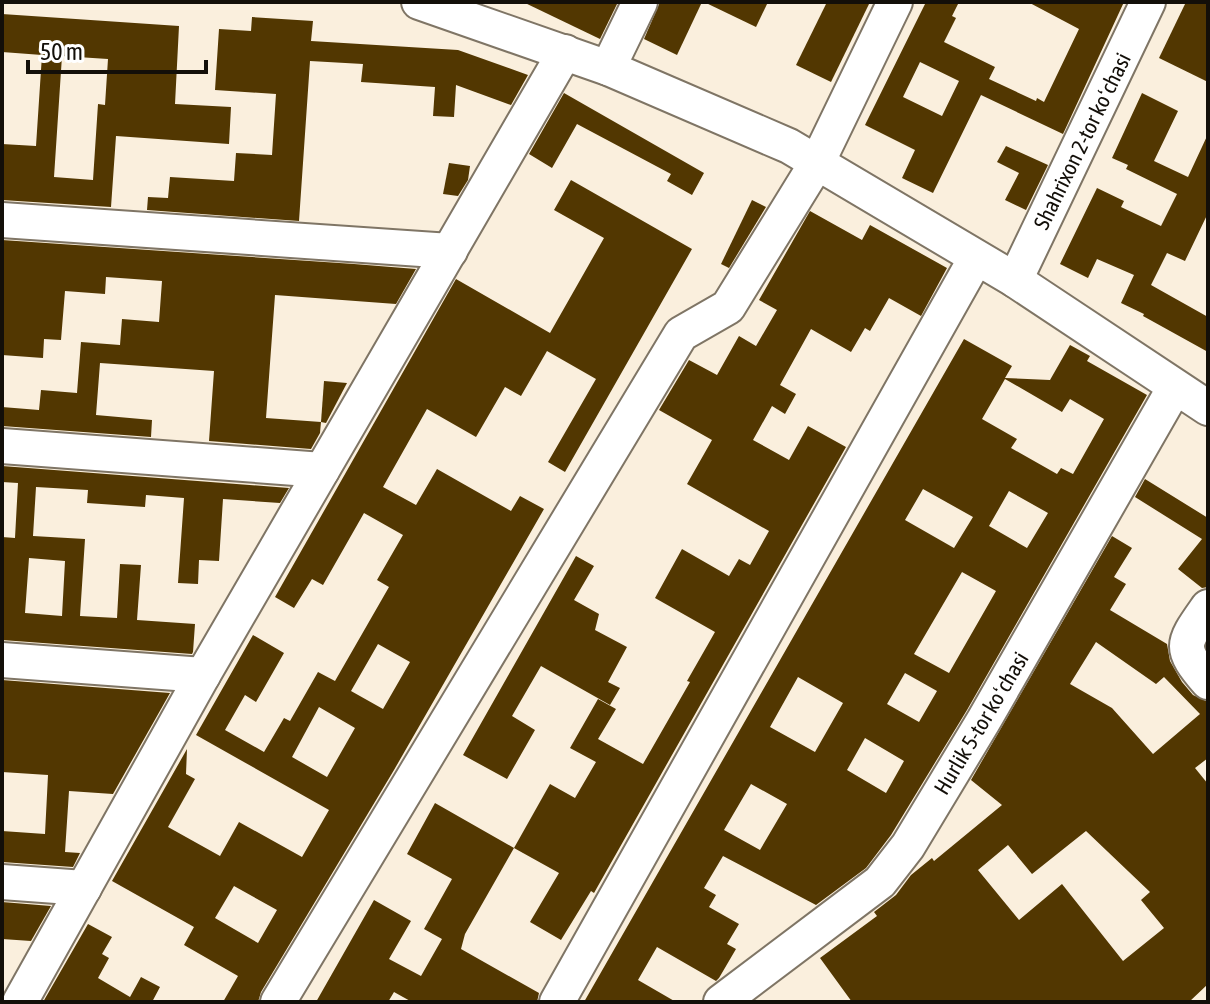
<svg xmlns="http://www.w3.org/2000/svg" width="1210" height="1004" viewBox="0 0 1210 1004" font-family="'Asap Condensed',sans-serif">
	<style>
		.building { fill: #523701; fill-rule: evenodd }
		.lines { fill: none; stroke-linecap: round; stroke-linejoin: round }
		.minor-casing { stroke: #7f7565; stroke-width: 38 }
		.minor { stroke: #fff; stroke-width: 34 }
		.labels { text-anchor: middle; stroke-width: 8; stroke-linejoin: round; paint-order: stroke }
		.street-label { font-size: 22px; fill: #130f09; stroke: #fff }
	</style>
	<rect width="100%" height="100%" fill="#faefdd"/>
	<g class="building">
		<polygon points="523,2 618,2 600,39"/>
		<polygon points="660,2 702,2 677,55 644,39"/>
		<polygon points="704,2 768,2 756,27"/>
		<polygon points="827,2 870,2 831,82 796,65"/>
		<path d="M926 2H959L952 16 956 18 944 42 995 67 989 79 1036 101 1037 98 1044 102 1079 29 1028 2H1124L1063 134 981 95 933 193 902 178 915 150 865 125ZM920 62 959 81 942 116 903 97Z"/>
		<polygon points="1186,2 1208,2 1208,82 1159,58"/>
		<path d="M2 14 179 26 175 104 231 107 229 144 116 136 111 207 2 200V144L36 146 42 55 2 52ZM62 56 108 59 105 105 98 104 93 180 54 177Z"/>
		<polygon points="252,17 313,21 311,41 458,50 528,75 511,105 456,85 454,117 433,116 435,87 361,82 363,64 310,61 299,221 147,210 148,197 168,198 170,177 234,181 236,153 272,155 276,94 215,90 219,29 251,31"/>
		<polygon points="564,93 704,173 692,195 667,181 671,174 577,124 552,168 529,154"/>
		<polygon points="1142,93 1178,111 1154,161 1188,177 1208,134 1208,213 1185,261 1167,253 1151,285 1208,317 1208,352 1143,316 1144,314 1121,303 1134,275 1097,259 1088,278 1060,264 1097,188 1124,201 1121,207 1161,226 1177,194 1126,169 1128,165 1112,158"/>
		<polygon points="1006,146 1048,165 1026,210 1005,200 1019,173 997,162"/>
		<polygon points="449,163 470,166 468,180 458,196 443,194"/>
		<path d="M571 180 692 249 565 472 548 462 596 379 547 351 521 396 505 387 476 437 427 409 383 487 416 505 437 469 511 511 520 496 544 509 394 770 261 992 258 1002H223L238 976 184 945 194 927 112 881 187 749 186 774 195 779 168 827 220 856 239 822 302 857 329 810 196 735 253 635 284 653 256 702 245 695 225 730 264 752 284 718 290 721 318 672 335 681 389 587 377 580 403 535 364 513 323 585 312 579 294 608 275 597 456 279 550 333 604 238 554 210ZM378 644 410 662 383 709 351 691ZM319 707 355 728 327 777 292 757ZM234 886 277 910 258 943 215 918Z"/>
		<polygon points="752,200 766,207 729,268 721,264"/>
		<polygon points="810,211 862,240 870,225 947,268 921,316 889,298 870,331 865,328 851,352 811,329 780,385 796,394 785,414 772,406 753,440 789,460 808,426 846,447 594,893 591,891 561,940 530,922 559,873 514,848 550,784 575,798 596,762 570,748 598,699 616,709 598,739 643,764 690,682 687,681 715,632 655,598 682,549 729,576 739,559 750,565 769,531 687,484 712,440 659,410 689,360 717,375 739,336 756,346 777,310 759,300"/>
		<polygon points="2,240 354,264 416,269 396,304 275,295 266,418 321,422 320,433 311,449 209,441 214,371 100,363 96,415 152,420 151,437 2,426 2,407 39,410 41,390 77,393 81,342 120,345 122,319 159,322 162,281 106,277 105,294 65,291 61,340 44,339 43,358 2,355"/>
		<path d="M964 339 1012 366 1005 378 1050 380 1070 345 1090 356 1087 361 1147 395 967 710 891 835 866 868 816 905 723 856 704 888 716 895 709 907 739 924 727 944 736 949 719 978 716 981 657 947 638 980 676 1002H584ZM1005 379 1062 412 1070 399 1104 419 1073 474 1061 468 1057 474 1011 448 1017 439 982 419ZM923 489 973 517 954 548 905 520ZM1009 491 1048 513 1027 548 989 526ZM962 572 996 591 949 673 914 654ZM905 673 937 691 919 722 887 704ZM798 677 843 703 815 752 770 727ZM865 738 904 761 886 793 847 770ZM751 784 787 804 760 850 724 830Z"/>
		<polygon points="324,381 347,383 326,423 321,422"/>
		<path d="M2 466 289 488 280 503 223 499 219 561 199 560 198 584 178 583 184 498 146 495 145 507 87 503 88 490 36 487 33 536 85 539 80 616 117 618 120 564 141 565 137 620 195 624 193 652 192 654 2 640V537L15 538 18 483 2 482ZM29 558 65 561 62 616 25 613Z"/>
		<polygon points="1145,479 1208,518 1208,587 1202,588 1178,569 1202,539 1135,497"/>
		<path d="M1112 536 1132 548 1114 577 1126 584 1110 610 1167 644 1170 661 1182 682 1193 695 1208 702V758L1195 768 1208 784V984L1189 1002H852L820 958 877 916 874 912 896 895 911 875 932 858 934 861 1002 805 971 780ZM1096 642 1156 684 1164 677 1200 714 1153 754 1112 708 1070 684ZM1086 831 1150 892 1141 900 1164 928 1123 961 1062 884 1019 920 978 870 1008 845 1032 874Z"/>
		<polygon points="576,556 594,566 574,600 599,614 595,630 627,647 608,682 620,688 610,705 541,666 512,716 535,730 507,779 463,755"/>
		<polygon points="2,680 170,693 113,794 69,791 65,852 80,853 73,867 2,862 2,831 45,834 48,775 2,772"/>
		<polygon points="435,803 514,848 465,934 461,949 539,993 537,1002 412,1002 394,992 388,1002 316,1002 374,900 411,921 389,959 421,976 442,939 424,929 452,879 407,854"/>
		<polygon points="2,902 51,906 31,941 2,939"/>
		<polygon points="88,924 112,937 102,954 109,958 98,978 130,997 141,977 160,987 152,1002 43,1002"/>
	</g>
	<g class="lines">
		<g class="minor-casing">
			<g id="minor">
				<polyline points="419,2 608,68 789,146 1015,280 1208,408"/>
				<polyline points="608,68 640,2"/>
				<polyline points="2,220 450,251"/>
				<polyline points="1015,280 1148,2"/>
				<polyline points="2,446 322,470"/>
				<path d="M1208 607C1182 644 1178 647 1208 682"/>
				<polyline points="2,660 203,675"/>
				<polyline points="2,882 84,888"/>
				<polyline points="20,1002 203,675 565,52"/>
				<polyline points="278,1002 681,334 728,307 818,161 895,2"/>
				<polyline points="557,1002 976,258"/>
				<polyline points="721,1002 880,882 908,846 984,720 1175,387"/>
			</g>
		</g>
		<use href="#minor" class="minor"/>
	</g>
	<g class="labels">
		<g class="street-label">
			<text transform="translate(1082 141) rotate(-64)" y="8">Shahrixon 2-tor koʻchasi</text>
			<text transform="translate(981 723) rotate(-59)" y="8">Hurlik 5-tor koʻchasi</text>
		</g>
	</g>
	<rect width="1210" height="1004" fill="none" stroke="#130f09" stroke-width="8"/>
	<path d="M28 60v12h178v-12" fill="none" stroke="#130f09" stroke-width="4"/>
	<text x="40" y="60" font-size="24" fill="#130f09" stroke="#ffffff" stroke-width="6" paint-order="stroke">50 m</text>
</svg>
